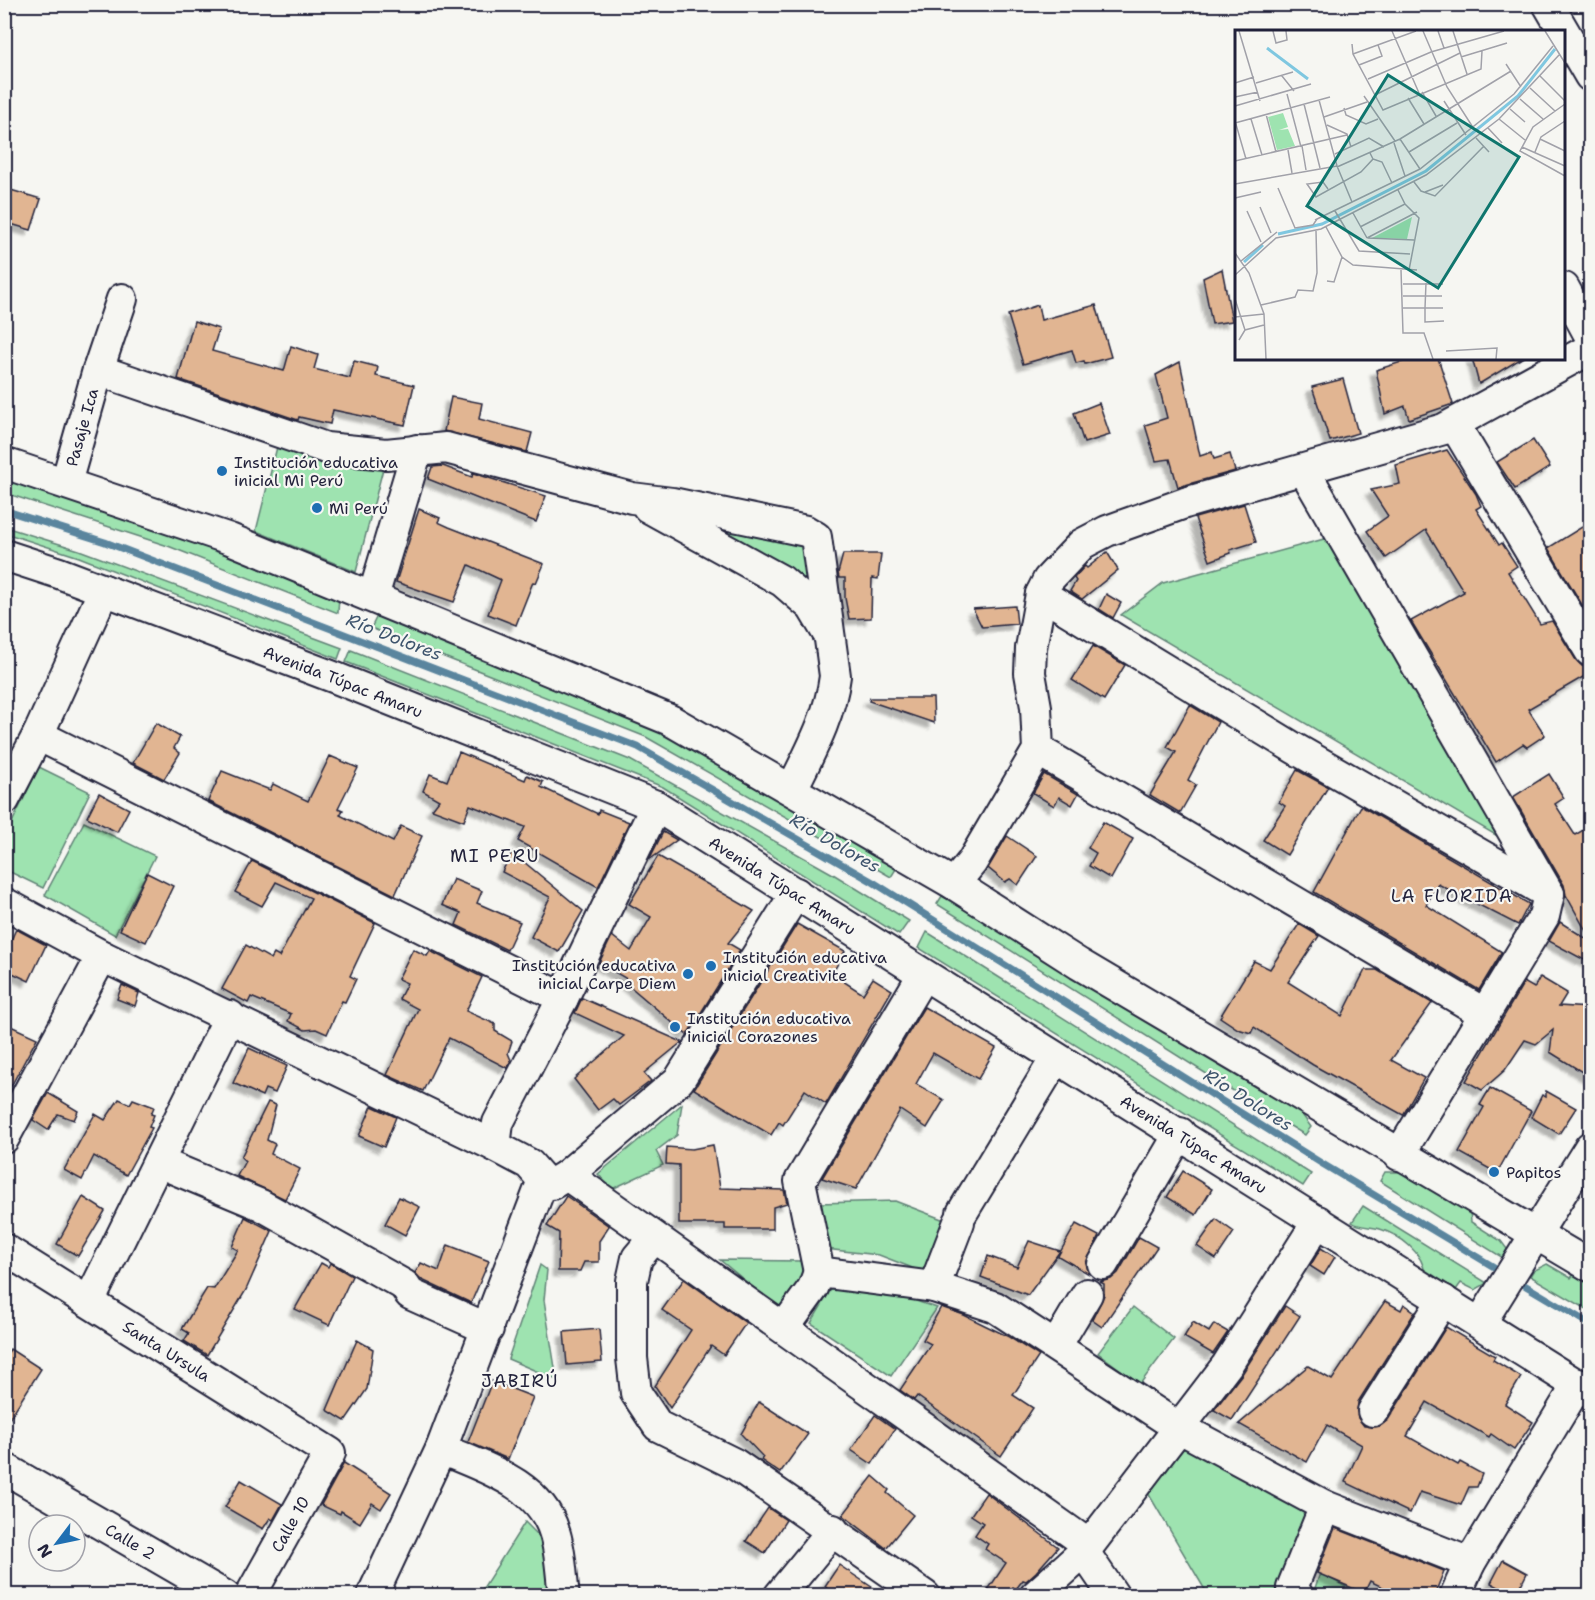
<svg xmlns="http://www.w3.org/2000/svg" width="1595" height="1600" viewBox="0 0 1595 1600" font-family="'Shantell Sans',sans-serif">
	<style>
		.green { fill: #9ee3b0; stroke: #608276; stroke-width: 1.5 }
		.lines { fill: none; stroke-linecap: round; stroke-linejoin: round }
		.stream { stroke: #5a859e; stroke-width: 7 }
		.building { fill: #e1b592; stroke: #22223b; stroke-width: 1.5; filter: url(#shadow) }
		.minor-casing { stroke: #22223b; stroke-width: 34 }
		.minor { stroke: #f6f6f2; stroke-width: 30 }
		.poi-dot { fill: #1f6fb2; stroke: #f6f6f2; stroke-width: 2 }
		.labels { text-anchor: middle; stroke-width: 4.5; stroke-linejoin: round; paint-order: stroke }
		.street-label { font-size: 16px; fill: #22223b; stroke: #f6f6f2 }
		.poi-label { font-size: 16px; fill: #22223b; stroke: #f6f6f2; text-anchor: start }
		.water-label { font-size: 18px; font-style: italic; fill: #3e546d; stroke: #f6f6f2 }
		.neighbourhood-label { font-size: 18px; letter-spacing: 1.5px; fill: #22223b; stroke: #f6f6f2 }
		.inset-river { fill: none; stroke: #7fc7e0; stroke-width: 3 }
		.inset-road { fill: none; stroke: #a1a1a9; stroke-width: 1.5 }
		.view { fill: #0f766e; fill-opacity: 0.15; stroke: #0f766e; stroke-width: 3 }
		.inset-edge { fill: none; stroke: #22223b; stroke-width: 3 }
	</style>
	<defs>
		<filter id="shadow"><feDropShadow dx="-5.5" dy="5.5" stdDeviation="1.5" flood-color="#0004"/></filter>
	</defs>
	<rect width="100%" height="100%" fill="#f6f6f2"/>
	<filter id="ink" filterUnits="userSpaceOnUse"><feTurbulence type="fractalNoise" baseFrequency=".0167" numOctaves="2"/><feDisplacementMap in="SourceGraphic" scale="12" xChannelSelector="R" yChannelSelector="G"/><feConvolveMatrix kernelMatrix="1 2 1 2 8 2 1 2 1" color-interpolation-filters="sRGB"/></filter>
	<g filter="url(#ink)">
		<g class="green">
			<polygon points="278,443 384,465 356,572 256,531"/>
			<polygon points="5,476 171,531 339,595 338,613 168,546 5,493"/>
			<polygon points="672,512 809,545 811,587"/>
			<polygon points="5,527 79,550 342,648 338,659 79,557 5,533"/>
			<polygon points="1335,536 1516,847 1121,615 1163,583"/>
			<polygon points="379,612 654,725 875,851 896,869 891,877 646,737 371,628"/>
			<polygon points="351,650 630,760 833,874 909,921 899,935 663,787 346,662"/>
			<polygon points="39,767 90,792 43,888 4,869 5,837"/>
			<polygon points="84,822 155,856 115,935 45,895"/>
			<polygon points="942,896 1301,1113 1311,1127 1305,1135 1267,1112 937,904"/>
			<polygon points="927,932 1311,1174 1303,1186 919,948"/>
			<polygon points="682,1104 677,1135 656,1151 663,1165 612,1189 598,1174"/>
			<polygon points="1385,1172 1401,1172 1470,1211 1471,1222 1501,1241 1507,1249 1503,1258 1380,1181"/>
			<polygon points="895,1201 952,1223 923,1272 879,1255 825,1249 819,1203"/>
			<path d="M1363 1206 1487 1283 1475 1290 1461 1283 1453 1294 1425 1275C1424 1253 1400 1235 1380 1229 1370 1226 1360 1228 1352 1222Z"/>
			<polygon points="720,1260 805,1261 807,1285 784,1313"/>
			<polygon points="1547,1264 1571,1278 1576,1271 1590,1280 1590,1311 1530,1276 1533,1271"/>
			<polygon points="540,1265 547,1270 544,1300 557,1380 508,1359"/>
			<polygon points="833,1286 874,1287 937,1308 891,1376 811,1323"/>
			<polygon points="1133,1307 1174,1339 1140,1384 1098,1353"/>
			<polygon points="1187,1444 1309,1511 1284,1582 1271,1595 1208,1595 1148,1493"/>
			<polygon points="525,1522 542,1539 551,1595 478,1596"/>
			<polygon points="1320,1573 1361,1595 1321,1595 1315,1588"/>
		</g>
		<g class="lines">
			<g class="stream">
				<polyline points="4,510 105,542 638,747 873,882 1321,1163 1504,1273"/>
				<polyline points="1516,1280 1590,1324"/>
			</g>
		</g>
		<g class="building">
			<polygon points="4,188 41,199 31,230 4,222"/>
			<polygon points="1222,269 1232,321 1212,324 1203,278"/>
			<polygon points="1038,305 1041,320 1096,305 1111,357 1085,364 1084,361 1076,363 1072,350 1023,364 1008,315"/>
			<polygon points="194,321 219,329 212,351 284,371 291,346 318,355 314,369 350,378 354,361 378,367 376,376 414,385 405,425 333,410 330,424 299,417 298,420 178,379"/>
			<polygon points="1414,358 1438,358 1453,404 1409,419 1405,406 1385,414 1376,370"/>
			<polygon points="1472,358 1522,358 1479,384"/>
			<polygon points="1180,362 1200,456 1212,452 1214,459 1230,454 1235,471 1178,487 1170,459 1156,461 1145,425 1167,418 1156,375"/>
			<polygon points="1343,379 1358,433 1330,441 1312,387"/>
			<polygon points="451,397 482,403 479,419 532,433 527,452 444,431"/>
			<polygon points="1099,403 1110,435 1084,443 1074,413"/>
			<polygon points="1533,440 1550,467 1515,489 1497,462"/>
			<polygon points="1447,450 1476,494 1481,506 1476,509 1499,545 1502,543 1517,566 1508,572 1540,624 1552,621 1576,660 1582,666 1590,668 1590,673 1528,709 1545,735 1527,747 1523,744 1496,762 1411,621 1464,592 1426,530 1386,558 1367,531 1388,516 1371,490 1400,484 1396,465"/>
			<polygon points="443,466 472,477 473,473 546,496 536,522 428,479 432,467"/>
			<polygon points="1244,504 1256,542 1230,550 1231,553 1210,561 1195,518"/>
			<polygon points="419,509 440,518 438,522 449,527 544,564 536,583 533,582 516,625 488,614 501,580 469,565 454,602 396,582"/>
			<polygon points="1590,522 1590,618 1548,548"/>
			<polygon points="1107,552 1118,570 1082,599 1070,591 1076,581 1074,578 1085,566 1087,568"/>
			<polygon points="843,554 881,554 878,579 872,578 871,618 849,619 845,598 845,578 839,578 838,573"/>
			<polygon points="1106,594 1121,603 1113,618 1099,609"/>
			<polygon points="1015,606 1017,624 982,627 973,609"/>
			<polygon points="1093,646 1125,665 1104,700 1072,680"/>
			<polygon points="870,698 933,698 934,723 869,701"/>
			<polygon points="1190,705 1218,722 1188,780 1196,785 1180,813 1150,795 1176,752 1167,747"/>
			<polygon points="156,723 180,737 174,748 180,753 164,779 133,763"/>
			<polygon points="459,752 525,780 527,775 543,782 541,787 598,814 599,810 629,822 598,887 518,841 525,827 470,805 464,821 432,809 439,800 423,791 430,774 447,781"/>
			<polygon points="330,756 358,768 338,808 343,810 340,815 393,842 401,826 422,836 395,895 208,801 222,771 270,790 273,784 308,801"/>
			<polygon points="1297,770 1328,787 1287,855 1263,840 1285,806 1279,802"/>
			<polygon points="1044,774 1078,794 1072,805 1059,797 1054,806 1033,793"/>
			<polygon points="1549,774 1564,798 1555,804 1575,835 1590,826 1590,938 1566,895 1564,885 1513,797"/>
			<polygon points="99,793 129,809 117,832 87,817"/>
			<polygon points="1361,806 1529,904 1518,925 1438,884 1426,905 1502,952 1479,990 1314,892"/>
			<polygon points="1103,822 1133,839 1111,879 1089,866 1096,853 1088,848"/>
			<polygon points="663,832 677,840 649,860"/>
			<polygon points="1007,836 1037,856 1018,885 1010,879 1005,882 988,868"/>
			<polygon points="512,852 583,911 559,952 531,937 550,897 502,872"/>
			<polygon points="658,856 754,911 728,943 740,950 687,1035 626,983 627,979 599,963 612,936 631,951 651,917 629,904"/>
			<polygon points="252,861 375,923 350,976 356,979 345,1002 342,1001 327,1034 316,1029 305,1030 288,1021 291,1014 251,997 248,1003 222,989 246,945 271,959 274,954 279,957 311,898 276,882 262,906 235,892"/>
			<polygon points="147,873 173,886 146,942 120,930"/>
			<polygon points="453,879 482,891 477,903 520,922 507,950 456,925 461,913 442,905"/>
			<polygon points="1560,922 1590,941 1590,963 1549,941"/>
			<polygon points="797,924 845,951 832,974 863,994 873,978 892,990 826,1104 805,1090 783,1125 779,1122 771,1135 694,1089"/>
			<polygon points="1299,924 1319,936 1288,982 1342,1016 1365,970 1377,970 1432,1003 1391,1060 1424,1078 1403,1115 1313,1065 1254,1027 1251,1033 1238,1029 1220,1017 1254,961 1270,969"/>
			<polygon points="16,929 46,945 29,981 4,969 4,956"/>
			<polygon points="413,949 427,956 430,951 482,977 466,1011 495,1024 495,1031 512,1041 508,1053 511,1060 507,1068 449,1038 423,1091 387,1075 418,1009 399,999 407,983 398,979"/>
			<polygon points="1540,977 1567,993 1559,1006 1590,1008 1590,1077 1550,1052 1553,1030 1536,1044 1525,1040 1505,1070 1482,1090 1466,1081 1524,982 1534,988"/>
			<polygon points="122,985 139,993 135,1006 117,999"/>
			<polygon points="582,998 682,1042 644,1073 651,1081 619,1105 613,1099 598,1110 574,1079 624,1036 575,1013"/>
			<polygon points="924,1007 996,1048 978,1079 933,1053 916,1084 944,1100 927,1128 900,1110 856,1189 822,1178"/>
			<polygon points="4,1023 37,1038 4,1099"/>
			<polygon points="249,1048 287,1066 275,1093 265,1089 262,1096 233,1083"/>
			<polygon points="1490,1088 1531,1111 1497,1173 1459,1152 1484,1107 1480,1105"/>
			<polygon points="1546,1091 1576,1108 1559,1134 1531,1117 1542,1095 1546,1097"/>
			<polygon points="48,1093 78,1111 74,1120 58,1114 48,1130 33,1120"/>
			<polygon points="119,1099 130,1104 133,1099 154,1107 151,1114 154,1115 149,1127 152,1128 126,1175 94,1156 82,1180 64,1170 95,1114 105,1120"/>
			<polygon points="268,1102 276,1105 267,1140 275,1144 271,1154 300,1169 285,1199 237,1176 245,1161 241,1157"/>
			<polygon points="372,1106 396,1117 384,1147 359,1136"/>
			<polygon points="713,1145 720,1188 784,1190 787,1203 773,1207 773,1229 725,1229 725,1224 679,1224 679,1165 666,1164 667,1147 692,1149"/>
			<polygon points="1183,1171 1212,1189 1196,1215 1167,1197"/>
			<polygon points="566,1196 609,1226 599,1241 599,1262 584,1262 580,1271 558,1271 559,1233 547,1226"/>
			<polygon points="83,1197 105,1211 78,1256 57,1244"/>
			<polygon points="399,1197 420,1207 405,1235 385,1224"/>
			<polygon points="245,1217 272,1231 246,1290 207,1355 184,1341 189,1333 182,1329 207,1288 214,1289 238,1250 232,1247"/>
			<polygon points="1216,1219 1234,1232 1216,1259 1197,1246"/>
			<polygon points="1076,1224 1099,1236 1086,1263 1089,1274 1058,1256"/>
			<polygon points="1139,1237 1157,1247 1102,1327 1092,1320 1104,1295 1104,1284 1100,1282 1111,1279 1118,1273"/>
			<polygon points="1029,1241 1060,1251 1028,1295 981,1277 988,1256 1017,1267"/>
			<polygon points="448,1245 489,1261 471,1303 422,1280 415,1273 421,1263 439,1271"/>
			<polygon points="1321,1248 1335,1257 1324,1275 1310,1266"/>
			<polygon points="321,1263 328,1267 330,1263 352,1276 329,1325 295,1309"/>
			<polygon points="684,1279 746,1323 724,1355 711,1346 670,1408 655,1386 691,1330 662,1310"/>
			<polygon points="1385,1301 1401,1310 1404,1304 1415,1312 1358,1402 1358,1418 1364,1426 1380,1426 1388,1420 1446,1327 1495,1356 1493,1360 1521,1377 1505,1404 1533,1422 1514,1450 1491,1434 1489,1437 1427,1402 1407,1436 1458,1465 1460,1462 1482,1474 1477,1487 1469,1487 1461,1505 1420,1492 1410,1513 1345,1482 1362,1445 1327,1425 1307,1462 1239,1424 1308,1366 1332,1380"/>
			<polygon points="1285,1306 1300,1316 1232,1420 1214,1410 1242,1374"/>
			<polygon points="941,1307 964,1315 1009,1337 1039,1356 1013,1395 1033,1408 1001,1456 917,1396 914,1400 900,1390 931,1344 923,1340"/>
			<polygon points="1193,1322 1209,1332 1214,1324 1228,1332 1213,1354 1184,1337"/>
			<polygon points="599,1329 602,1362 567,1365 564,1332"/>
			<polygon points="357,1340 373,1349 367,1389 345,1421 327,1410"/>
			<polygon points="10,1349 41,1369 4,1427 4,1359"/>
			<polygon points="492,1381 533,1397 508,1459 468,1442"/>
			<polygon points="759,1402 808,1434 780,1473 761,1460 763,1457 741,1434"/>
			<polygon points="875,1415 895,1429 872,1464 851,1450"/>
			<polygon points="344,1463 391,1493 381,1509 372,1503 360,1523 341,1511 340,1514 321,1505"/>
			<polygon points="873,1476 889,1490 887,1493 913,1515 886,1548 843,1515"/>
			<polygon points="241,1480 282,1504 273,1520 270,1518 263,1529 225,1507"/>
			<polygon points="986,1493 1058,1547 1036,1572 1026,1581 1023,1580 1016,1589 1013,1587 1007,1596 984,1596 1006,1563 985,1549 988,1544 975,1535 983,1523 971,1515"/>
			<polygon points="768,1508 786,1520 765,1553 746,1541"/>
			<polygon points="1335,1528 1444,1571 1434,1596 1401,1596 1370,1581 1364,1593 1317,1573"/>
			<polygon points="1503,1560 1527,1573 1518,1591 1510,1587 1508,1592 1491,1583"/>
			<polygon points="839,1565 885,1596 833,1596 825,1586"/>
		</g>
		<g class="lines">
			<g class="minor-casing">
				<g id="minor">
					<polyline points="1548,4 1590,76"/>
					<polyline points="1564,288 1590,336"/>
					<path d="M98 370 326 448 386 454 446 448 632 498 672 503 806 531 816 537 835 676C830 717 810 752 792 789"/>
					<polyline points="1454,424 1590,651"/>
					<polyline points="4,463 230,539 670,720 954,884 1079,964 1590,1266"/>
					<polyline points="1304,470 1549,894 1544,916 1399,1155"/>
					<path id="s1" d="M66 483 98 370 122 299"/>
					<polyline points="648,507 782,581 812,607 827,632"/>
					<path id="s2" d="M4 555 59 573 336 678 656 806 1590 1393"/>
					<polyline points="1041,594 1294,748 1549,894"/>
					<polyline points="373,597 417,450"/>
					<polyline points="38,735 563,998"/>
					<polyline points="1038,750 1485,1014"/>
					<polyline points="4,800 38,735 104,590"/>
					<polyline points="656,806 563,998 498,1123 495,1146 529,1164 543,1180 552,1184 567,1175 679,1080 796,893"/>
					<polyline points="954,884 972,862 1038,750 1036,707 1030,673 1031,648 1041,594 1048,580 1082,544 1107,531 1185,503 1444,429 1590,349"/>
					<polyline points="4,903 102,956 495,1146"/>
					<polyline points="4,1138 102,956"/>
					<polyline points="158,1162 261,1205 404,1285 410,1294 488,1329"/>
					<polyline points="567,1175 1089,1545"/>
					<polyline points="962,1213 1056,1058"/>
					<polyline points="653,1239 637,1258 632,1281 632,1358 636,1393 658,1426 735,1464 925,1596"/>
					<path id="s3" d="M4 1249 330 1453 250 1596"/>
					<polyline points="1103,1264 1180,1133"/>
					<polyline points="819,1272 800,1181 923,975"/>
					<polyline points="934,1287 959,1222"/>
					<polyline points="90,1300 230,1016"/>
					<polyline points="1481,1322 1590,1147"/>
					<polyline points="784,1328 813,1288 819,1272 934,1287 995,1307 1178,1427 1325,1506 1470,1563"/>
					<polyline points="1056,1346 1087,1294"/>
					<polyline points="1373,1411 1443,1300"/>
					<path d="M441 1449C482 1467 539 1483 554 1531 561 1551 561 1575 564 1596"/>
					<path id="s4" d="M4 1468 225 1596"/>
					<polyline points="1084,1552 1114,1596"/>
					<polyline points="372,1596 441,1449 543,1180"/>
					<polyline points="779,1596 833,1530"/>
					<polyline points="1035,1596 1084,1552 1227,1365 1318,1221"/>
					<polyline points="1298,1596 1292,1588 1325,1506"/>
					<polyline points="1455,1596 1470,1563 1578,1384"/>
				</g>
			</g>
			<use href="#minor" class="minor"/>
		</g>
	</g>
	<g class="poi-dot">
		<circle cx="222" cy="471" r="6"/>
		<circle cx="317" cy="508" r="6"/>
		<circle cx="711" cy="966" r="6"/>
		<circle cx="688" cy="974" r="6"/>
		<circle cx="675" cy="1027" r="6"/>
		<circle cx="1494" cy="1172" r="6"/>
	</g>
	<g class="labels">
		<g class="street-label">
			<text dy="6" stroke="none"><textPath href="#s1" startOffset="58">Pasaje Ica</textPath></text>
			<text dy="6" stroke="none"><textPath href="#s2" startOffset="362">Avenida Túpac Amaru</textPath></text>
			<text dy="6" stroke="none"><textPath href="#s2" startOffset="848">Avenida Túpac Amaru</textPath></text>
			<text dy="6" stroke="none"><textPath href="#s2" startOffset="1334">Avenida Túpac Amaru</textPath></text>
			<text dy="6" stroke="none"><textPath href="#s3" startOffset="192">Santa Ursula</textPath></text>
			<text transform="translate(290 1524) rotate(-61)" y="6">Calle 10</text>
			<text dy="6" stroke="none"><textPath href="#s4" startOffset="146">Calle 2</textPath></text>
		</g>
		<g class="poi-label">
			<text x="234" y="468">Institución educativa<tspan x="234" dy="18">inicial Mi Perú</tspan></text>
			<text x="329" y="514">Mi Perú</text>
			<text x="723" y="963">Institución educativa<tspan x="723" dy="18">inicial Creativite</tspan></text>
			<text x="676" y="971" text-anchor="end">Institución educativa<tspan x="676" dy="18">inicial Carpe Diem</tspan></text>
			<text x="687" y="1024">Institución educativa<tspan x="687" dy="18">inicial Corazones</tspan></text>
			<text x="1506" y="1178">Papitos</text>
		</g>
		<g class="water-label">
			<text transform="translate(394 637) rotate(21)" y="6">Río Dolores</text>
			<text transform="translate(835 843) rotate(30)" y="6">Río Dolores</text>
			<text transform="translate(1248 1100) rotate(32)" y="6">Río Dolores</text>
		</g>
		<g class="neighbourhood-label">
			<text x="495" y="862">MI PERU</text>
			<text x="1452" y="902">LA FLORIDA</text>
			<text x="520" y="1387">JABIRÚ</text>
		</g>
	</g>
	<g transform="translate(1235 30)">
		<rect width="330" height="330" fill="#f6f6f2"/>
		<path d="M48 83 53 97 44 100 53 99 60 116 42 120 33 87ZM177 187 172 209 137 208Z" fill="#9ee3b0"/>
		<path class="inset-river" d="M32 18 73 49M43 204 87 194 191 141 283 66 320 19M9 232 28 215"/>
		<path class="inset-road" d="M4 1 25 71M38 1 41 13 52 10 51 1M157 1 184 63M188 1 212 57 239 99M203 1 209 18M218 1 232 44M310 1 330 33M117 14 118 24 148 80 246 39 247 21M118 24 181 1M226 27 272 13M271 34 286 57M124 35 147 26 143 15M47 46 59 61M305 46 330 71M133 49 196 22 269 1M0 53 19 47M21 53 58 42M295 58 320 81M187 62 201 86M52 64 66 117M140 65 225 23M129 66 160 111M0 67 23 62M173 68 189 94M285 69 308 89M84 70 102 136 117 172M209 71 231 105M69 74 85 138M330 74 298 97 285 121 330 146M0 76 76 54M109 78 111 85 131 94 143 89M275 79 290 92M31 84 41 122M89 87 132 72M16 89 27 125M264 89 290 110M0 91 11 129M0 93 95 67M92 95 112 104 116 117M253 98 267 113M241 108 254 122M165 109 276 41M305 109 330 121M159 113 170 146M67 116 71 140M287 117 330 136M53 120 57 143M174 122 222 93M300 122 306 107 330 91M100 124 134 108 149 117M138 129 147 132 157 153M0 131 112 105M102 137 165 109 185 139M179 152 186 161 200 166 249 116M0 154 102 136M43 158 60 198 78 195 82 189M93 159 88 152 72 154 81 167 126 142 138 129 135 123M163 160 170 174 184 188 174 240M190 162 208 155M0 168 26 162M25 177 36 203M12 181 26 212M100 181 124 221 175 224M118 183 132 208M80 190 185 139 279 64 318 16M91 197 107 227 118 235 182 240M125 197 170 174M132 208 182 182M133 208 179 210M0 223 14 243 29 284 31 329M6 231 42 202M166 240 168 303H189L198 329M0 245 41 208 86 199 191 145 264 89 324 25M92 251 99 252 107 227M191 253 190 278H208M168 254H208M168 266H207M0 269 10 300M26 275 60 267 63 260 78 261 82 243 81 201M168 278H190V292L209 291M0 287 29 284M4 310 10 300 29 295M211 321 262 318 261 329"/>
		<path class="view" d="M153 45 284 127 203 258 72 176Z"/>
		<rect width="330" height="330" class="inset-edge"/>
	</g>
	<rect width="1595" height="1600" fill="none" stroke="#f6f6f2" stroke-width="24"/>
	<rect x="12" y="12" width="1571" height="1576" fill="none" stroke="#22223b" stroke-width="2" filter="url(#ink)"/>
	<g transform="translate(57 1543) rotate(238)"><circle r="28" fill="#f6f6f2" stroke="#a1a1a9" stroke-width="1.5"/>
	<path d="M0-4.5L10 22L0 15L-10 22Z" fill="#1f6fb2"/>
	<text y="-9" font-size="16" font-weight="bold" text-anchor="middle" fill="#22223b">N</text>
	</g>
</svg>
